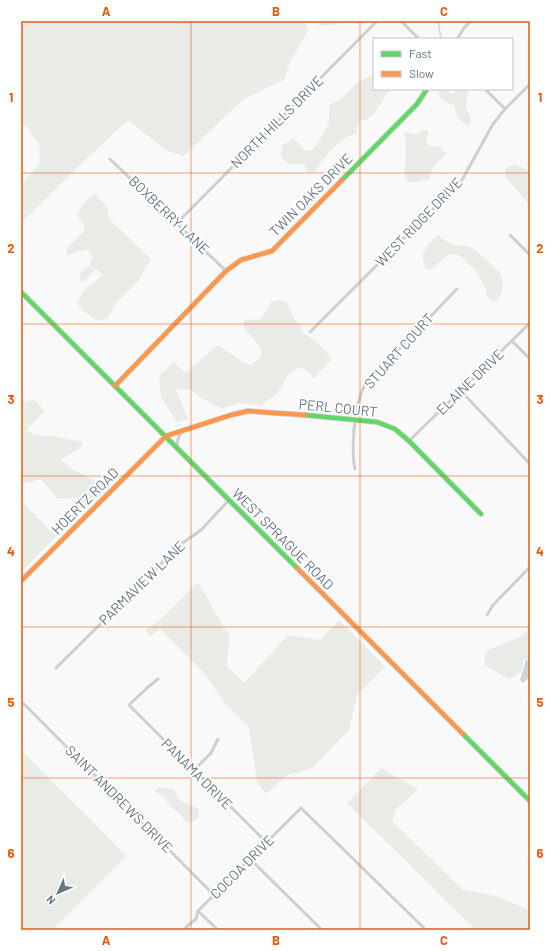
<svg xmlns="http://www.w3.org/2000/svg" width="551" height="951" viewBox="0 0 551 951" font-family="Barlow,sans-serif">
	<style>
		.green { fill: #e8ebe6 }
		.water { fill: #ced6d9 }
		.lines { fill: none; stroke-linecap: round; stroke-linejoin: round }
		.stream { stroke: #ced6d9; stroke-width: 1.5 }
		.fast-casing { stroke: #d5d6d7; stroke-width: 6 }
		.slow-casing { stroke: #d5d6d7; stroke-width: 6 }
		.street { stroke: #cecfd0; stroke-width: 3 }
		.fast { stroke: #63d668; stroke-width: 4.5 }
		.slow { stroke: #ff974d; stroke-width: 4.5 }
		.grid { fill: none; stroke: #e8590c; stroke-width: 1; stroke-opacity: 0.55 }
		.labels { text-anchor: middle; stroke-width: 4; stroke-linejoin: round; paint-order: stroke }
		.street-label { font-size: 14px; fill: #657683; stroke: #fff }
		.neatline { fill: none; stroke: #e8590c; stroke-width: 1.5 }
		.grid-label { font-size: 13px; text-anchor: middle; font-weight: bold; fill: #e8590c }
	</style>
	<rect width="100%" height="100%" fill="#f9f9f9"/>
	<g class="green">
		<polygon points="21,21 305,21 308,31 290,62 284,80 270,86 241,101 184,156 167,151 128,120 82,163 21,223 21,185 40,163 39,144 27,127 21,121"/>
		<polygon points="317,21 343,21 334,25 319,26"/>
		<path d="M374 74V89H391V90C388 93 385 96 383 100 375 111 375 118 360 121L356 128 357 133C339 138 324 156 315 172H308L304 164H288L281 156 282 146 293 138 306 151 313 150 324 133 329 122V105L342 98 357 83Z"/>
		<path d="M441 89 453 93 456 89H467C470 95 466 99 466 105 467 114 472 114 470 124L468 126C460 121 456 116 454 106 447 102 438 100 438 91Z"/>
		<path d="M426 130 429 132 426 141 430 147C438 145 441 147 446 154L434 166 429 179C421 180 416 183 408 182L404 172 406 159V143L404 132 416 135 421 131Z"/>
		<polygon points="515,164 530,171 530,205 509,181 505,175 506,168"/>
		<polygon points="95,194 106,206 110,220 151,259 138,281 116,303 108,318 97,321 81,309 77,302 85,289 103,275 96,269 82,283 79,274 89,266 93,257 88,249 67,255 67,248 84,231 84,225 77,215 84,202"/>
		<path d="M438 235C443 238 449 244 454 245 460 246 467 245 472 248 476 250 498 270 500 273 508 289 495 313 486 295L487 292 477 272 459 255 449 254 431 269H424L425 265 422 256 429 244Z"/>
		<path d="M279 300 286 302 295 320 302 328V332L319 344 332 359 314 378 303 368C284 370 287 383 276 394 270 399 267 399 262 406L241 403 222 408 213 405 190 390 176 389 188 419 177 422 161 397 159 376 174 362 185 373 218 345 244 363 251 365 261 357V348L245 329 243 320 261 319 271 302Z"/>
		<path d="M21 380 22 395 25 402 31 400 36 401 45 411 26 430 34 435 52 436 82 442V447L61 459C64 462 67 466 70 468 82 475 98 479 105 491L92 503 77 513 72 508 75 500 78 497 57 499 41 479 28 483 21 482Z"/>
		<polygon points="21,500 51,532 51,527 58,534 21,572"/>
		<polygon points="198,582 229,636 227,666 244,683 288,635 320,640 339,620 385,667 357,695 349,730 312,768 287,775 266,794 257,782 249,727 223,701 204,673 160,629 150,636 145,630 159,621"/>
		<polygon points="530,628 530,658 524,659 521,672 509,679 484,665 486,651 520,637"/>
		<polygon points="21,750 126,856 52,930 21,930"/>
		<polygon points="381,768 418,789 396,809 392,821 463,890 496,896 530,910 530,930 476,930 347,803"/>
		<polygon points="159,787 173,789 181,801 197,808 199,813 197,819 188,824 179,813 169,805 164,797 155,791"/>
	</g>
	<polygon class="water" points="530,659 530,677 523,683 520,680 526,660"/>
	<g class="lines">
		<polyline class="stream" points="438,21 441,39"/>
		<g class="fast-casing">
			<g id="fast">
				<polyline points="342,180 417,104 427,89"/>
				<polyline points="21,292 297,568"/>
				<polyline points="305,415 377,422 395,429 409,441 481,514"/>
				<polyline points="463,734 530,801"/>
			</g>
		</g>
		<g class="slow-casing">
			<g id="slow">
				<polyline points="115,386 226,271 241,260 272,251 342,180"/>
				<polyline points="297,568 463,734"/>
				<polyline points="21,581 166,436 231,415 248,411 305,415"/>
			</g>
		</g>
		<g class="street">
			<polyline points="401,21 419,39"/>
			<polyline points="457,39 464,28 471,21"/>
			<polyline points="485,89 505,109"/>
			<polyline points="110,159 226,271"/>
			<polyline points="177,223 377,21"/>
			<polyline points="510,235 530,255"/>
			<polyline points="310,332 462,180 493,124 505,109 530,84"/>
			<polyline points="512,341 530,359"/>
			<polyline points="460,390 530,464"/>
			<polyline points="409,441 530,323"/>
			<path d="M178 449C177 442 177 437 182 432"/>
			<path d="M355 469C351 451 354 414 360 397 361 392 364 387 366 383L457 289"/>
			<polyline points="487,615 493,605 530,567"/>
			<polyline points="56,668 180,545 201,530 229,500"/>
			<polyline points="158,679 148,687 129,705 266,842"/>
			<polyline points="23,703 214,895"/>
			<polyline points="194,770 211,753 218,739"/>
			<polyline points="250,859 322,930"/>
			<polyline points="198,911 218,930"/>
			<polyline points="186,927 196,919 198,911 301,808 426,930"/>
		</g>
		<use href="#fast" class="fast"/>
		<use href="#slow" class="slow"/>
	</g>
	<path class="grid" d="M191 21V930M360 21V930M21 173H530M21 324H530M21 476H530M21 627H530M21 778H530"/>
	<g class="labels">
		<g class="street-label">
			<text transform="translate(277 122) rotate(-45)" y="5">NORTH HILLS DRIVE</text>
			<text transform="translate(311 195) rotate(-45)" y="5">TWIN OAKS DRIVE</text>
			<text transform="translate(169 215) rotate(44)" y="5">BOXBERRY LANE</text>
			<text transform="translate(419 222) rotate(-46)" y="5">WEST RIDGE DRIVE</text>
			<text transform="translate(399 351) rotate(-48)" y="5">STUART COURT</text>
			<text transform="translate(470 382) rotate(-44)" y="5">ELAINE DRIVE</text>
			<text transform="translate(338 408) rotate(6)" y="5">PERL COURT</text>
			<text transform="translate(85 501) rotate(-45)" y="5">HOERTZ ROAD</text>
			<text transform="translate(283 539) rotate(45)" y="5">WEST SPRAGUE ROAD</text>
			<text transform="translate(142 583) rotate(-44)" y="5">PARMAVIEW LANE</text>
			<text transform="translate(197 774) rotate(45)" y="5">PANAMA DRIVE</text>
			<text transform="translate(119 799) rotate(45)" y="5">SAINT ANDREWS DRIVE</text>
			<text transform="translate(242 867) rotate(-45)" y="5">COCOA DRIVE</text>
		</g>
	</g>
	<rect width="551" height="951" fill="none" stroke="#ffffff" stroke-width="44"/>
	<rect x="373" y="38" width="140" height="52" fill="#ffffff" stroke="#c1c8cd"/>
	<rect x="381" y="51" width="20" height="6" fill="#63d668" stroke="#c1c8cd"/>
	<text x="409" y="58" font-size="12" fill="#657683">Fast</text>
	<rect x="381" y="71" width="20" height="6" fill="#ff974d" stroke="#c1c8cd"/>
	<text x="409" y="78" font-size="12" fill="#657683">Slow</text>
	<g transform="translate(58 893) rotate(225)" stroke="#ffffff" stroke-width="3" paint-order="stroke">
	<path d="M0-3L7 15L0 10L-7 15Z" fill="#657683"/>
	<text y="-6" font-size="11" font-weight="bold" text-anchor="middle" fill="#657683">N</text>
	</g>
	<rect x="22" y="22" width="507" height="907" class="neatline"/>
	<g class="grid-label">
		<text x="106" y="16">A</text>
		<text x="276" y="16">B</text>
		<text x="444" y="16">C</text>
		<text x="11" y="102">1</text>
		<text x="540" y="102">1</text>
		<text x="11" y="253">2</text>
		<text x="540" y="253">2</text>
		<text x="11" y="404">3</text>
		<text x="540" y="404">3</text>
		<text x="11" y="556">4</text>
		<text x="540" y="556">4</text>
		<text x="11" y="707">5</text>
		<text x="540" y="707">5</text>
		<text x="11" y="858">6</text>
		<text x="540" y="858">6</text>
		<text x="106" y="945">A</text>
		<text x="276" y="945">B</text>
		<text x="444" y="945">C</text>
	</g>
</svg>
